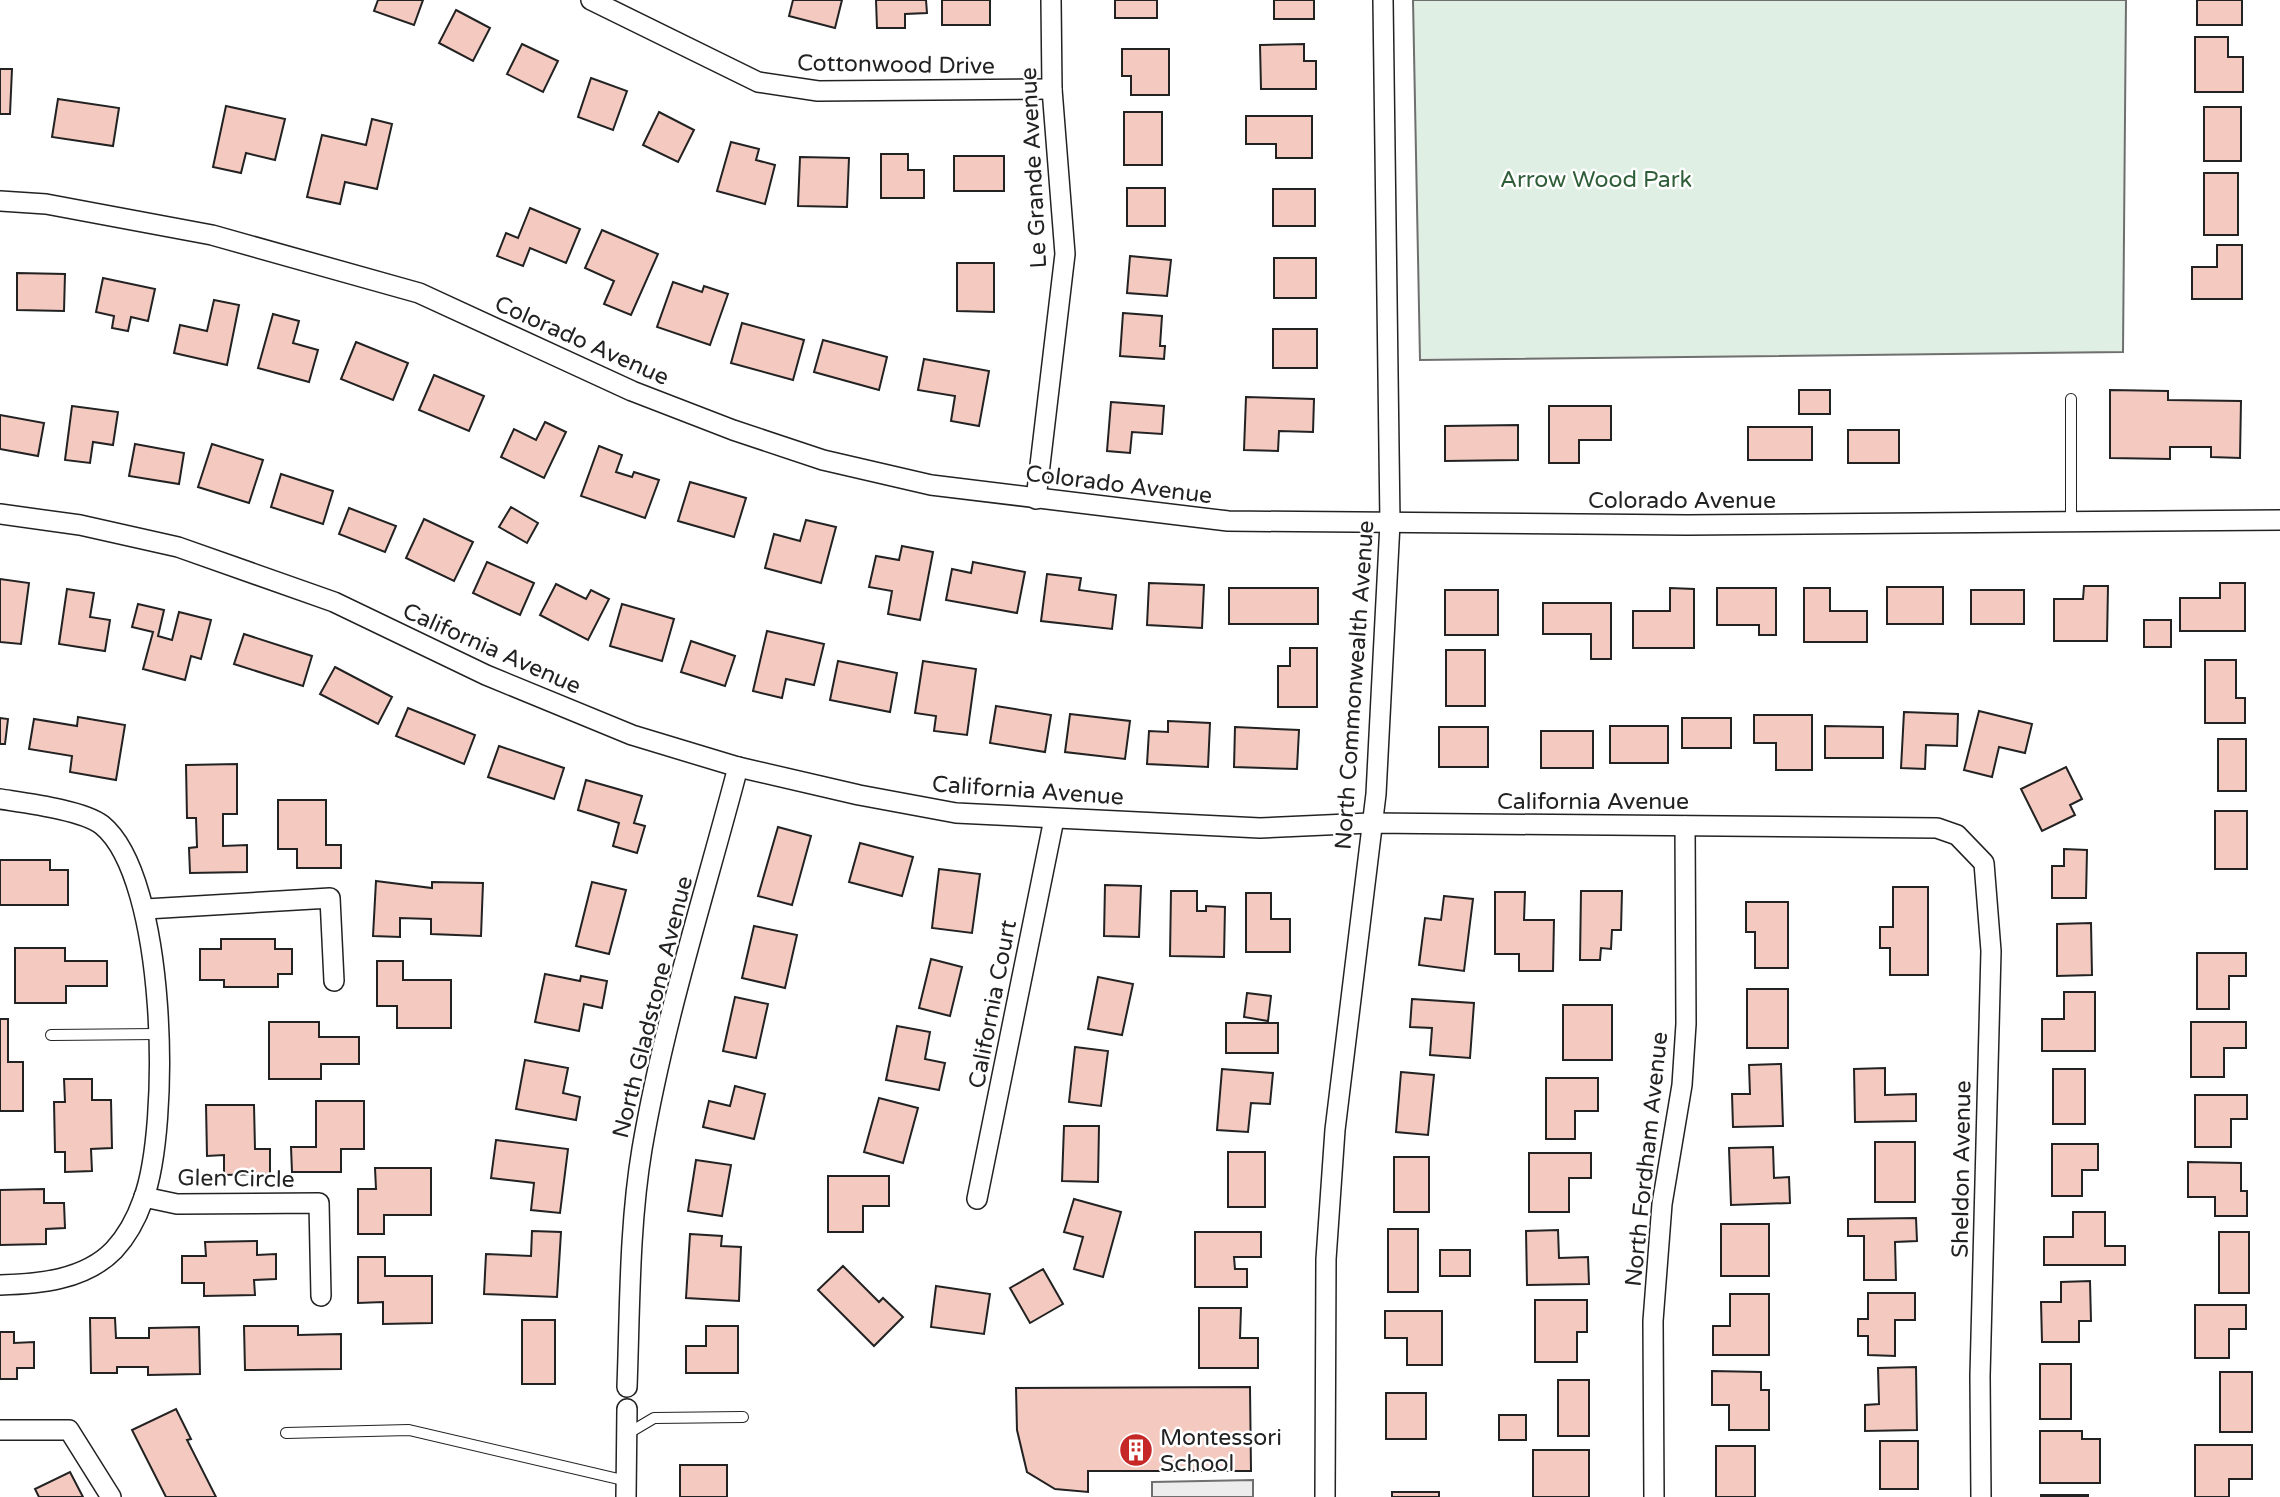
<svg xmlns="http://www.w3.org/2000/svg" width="2280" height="1497" viewBox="0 0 2280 1497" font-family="'Varela Round',sans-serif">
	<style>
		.green { fill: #e0efe3; stroke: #6f6f6f; stroke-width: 2 }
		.parking { fill: #ededed; stroke: #6f6f6f; stroke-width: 2 }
		.building { fill: #f3c9c0; stroke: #222; stroke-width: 2 }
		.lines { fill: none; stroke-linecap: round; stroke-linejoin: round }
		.lane-casing { stroke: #222; stroke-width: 12 }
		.street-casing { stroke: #222; stroke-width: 22 }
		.lane { stroke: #fff; stroke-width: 10 }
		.street { stroke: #fff; stroke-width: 19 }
		.labels { text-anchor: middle; stroke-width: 5; stroke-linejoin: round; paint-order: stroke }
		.street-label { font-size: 23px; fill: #222; stroke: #fff }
		.park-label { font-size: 23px; fill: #2f5e38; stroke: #fff }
		.poi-label { font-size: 23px; fill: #222; stroke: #fff; text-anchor: start }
	</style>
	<rect width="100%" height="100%" fill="#fff"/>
	<polygon class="green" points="1413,0 2126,0 2123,352 1420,360"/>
	<polygon class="parking" points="1253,1480 1253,1497 1152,1497 1152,1482"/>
	<g class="building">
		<polygon points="378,0 423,0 414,25 374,11"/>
		<polygon points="793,0 842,0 835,28 789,16"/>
		<polygon points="876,0 926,0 927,13 905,14 905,28 877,28"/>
		<rect x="942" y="0" width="48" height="25"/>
		<rect x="1115" y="0" width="42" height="18"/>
		<rect x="1274" y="0" width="40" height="19"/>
		<rect x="2197" y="0" width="45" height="25"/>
		<polygon points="456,10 490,28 473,61 439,43"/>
		<polygon points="2195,37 2228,37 2228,57 2243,57 2243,92 2195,92"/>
		<polygon points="522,44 558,61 543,92 507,74"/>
		<polygon points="1304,44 1304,61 1316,61 1316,89 1261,89 1260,45"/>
		<polygon points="1122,49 1169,49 1169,95 1131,95 1131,76 1122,76"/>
		<polygon points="0,69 12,69 10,114 0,114"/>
		<polygon points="591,78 627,91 613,130 578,117"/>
		<polygon points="58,99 119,108 113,146 52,137"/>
		<polygon points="226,106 285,119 275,160 246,153 241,173 213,167"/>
		<rect x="2204" y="107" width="37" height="54"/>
		<polygon points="659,112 694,130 678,162 643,145"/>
		<rect x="1124" y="112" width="38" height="53"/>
		<polygon points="1246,116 1312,116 1312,158 1276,158 1276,144 1246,144"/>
		<polygon points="372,119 392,124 377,189 345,182 340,204 307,197 322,135 366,145"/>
		<polygon points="731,142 759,149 756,160 775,165 765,204 717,191"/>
		<polygon points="881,154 908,154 908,170 924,170 924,198 881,198"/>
		<rect x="954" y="156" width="50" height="35"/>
		<polygon points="800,157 849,158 847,207 798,206"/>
		<rect x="2204" y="173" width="34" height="62"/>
		<rect x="1127" y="188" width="38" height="38"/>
		<rect x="1273" y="189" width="42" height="37"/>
		<polygon points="530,208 580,229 566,263 530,248 523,266 497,256 506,233 518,238"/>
		<polygon points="602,230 658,254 631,315 604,304 614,281 585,268"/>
		<polygon points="2217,245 2242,245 2242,299 2192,299 2192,267 2217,267"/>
		<polygon points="1130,256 1171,260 1167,296 1127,293"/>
		<rect x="1274" y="258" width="42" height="40"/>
		<polygon points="957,263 994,263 994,312 957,311"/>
		<polygon points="17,273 65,274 64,311 17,310"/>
		<polygon points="103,278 155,289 148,321 131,317 128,331 112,328 114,316 96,312"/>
		<polygon points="673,282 702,292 704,286 728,294 710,345 657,327"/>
		<polygon points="214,300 239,305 227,365 174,353 180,325 207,331"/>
		<polygon points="1123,313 1162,316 1160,346 1165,346 1164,359 1120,356"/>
		<polygon points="273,314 299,321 293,343 318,350 309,382 258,368"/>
		<polygon points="742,323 804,340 793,380 731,363"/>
		<rect x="1273" y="329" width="44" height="39"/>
		<polygon points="823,340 887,357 879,390 814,372"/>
		<polygon points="356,342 408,363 393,400 341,379"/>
		<polygon points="924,359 989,371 979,426 951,421 955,396 918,390"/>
		<polygon points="434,375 484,396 469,431 419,410"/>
		<rect x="1799" y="390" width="31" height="24"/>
		<polygon points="2110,390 2168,391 2168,400 2241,401 2240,458 2211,457 2211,447 2170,447 2170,459 2110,458"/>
		<polygon points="1246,397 1314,399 1313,432 1279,431 1278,451 1244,450"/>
		<polygon points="1111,402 1164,406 1162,434 1132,432 1130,453 1107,451"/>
		<polygon points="72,406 118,412 113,445 93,442 90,463 65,460"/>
		<polygon points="1549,406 1611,406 1611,440 1579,440 1579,463 1549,463"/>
		<polygon points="0,415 44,423 38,456 0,449"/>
		<polygon points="545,422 566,432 544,478 501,457 514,429 536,440"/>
		<polygon points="1518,425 1518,460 1445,461 1445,426"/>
		<rect x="1748" y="427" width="64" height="33"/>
		<rect x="1848" y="430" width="51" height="33"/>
		<polygon points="135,444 184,453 179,484 129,476"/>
		<polygon points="212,444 263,460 249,503 198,487"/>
		<polygon points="599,446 622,455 616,472 632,477 634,472 659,480 645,518 581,496"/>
		<polygon points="281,474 333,491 323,524 271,507"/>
		<polygon points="690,482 746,498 734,537 678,521"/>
		<polygon points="511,507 538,523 527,543 499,527"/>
		<polygon points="349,508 396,526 385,552 339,534"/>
		<polygon points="424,519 473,542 454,581 406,558"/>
		<polygon points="806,520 836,527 821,583 765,568 774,534 800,541"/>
		<polygon points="902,546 933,552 920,620 888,614 892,591 869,587 876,556 899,560"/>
		<polygon points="487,562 534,583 520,615 473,593"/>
		<polygon points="973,562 1025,572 1017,613 946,600 952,569 971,573"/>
		<polygon points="1047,574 1081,578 1079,590 1116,595 1112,629 1041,621"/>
		<polygon points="0,579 29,583 21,644 0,642"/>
		<polygon points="1149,583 1204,585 1202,628 1147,625"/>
		<polygon points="2220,583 2245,583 2245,631 2180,631 2180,598 2220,598"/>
		<polygon points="556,584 586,599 591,590 609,599 588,640 540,615"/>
		<polygon points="2084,586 2108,586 2107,641 2054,641 2054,599 2083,599"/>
		<rect x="1887" y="587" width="56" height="37"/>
		<rect x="1229" y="588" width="89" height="36"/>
		<polygon points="1670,588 1694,589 1694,648 1633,648 1633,611 1670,611"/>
		<polygon points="1717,588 1776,588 1776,635 1759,635 1759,625 1717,625"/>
		<polygon points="1804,588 1830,588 1830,611 1867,611 1867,642 1804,642"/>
		<polygon points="67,589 94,593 90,617 110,620 105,651 59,644"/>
		<rect x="1445" y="590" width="53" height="45"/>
		<rect x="1971" y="590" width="53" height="34"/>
		<polygon points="1543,603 1611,603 1611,659 1591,659 1591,634 1543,634"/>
		<polygon points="138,604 164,610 158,636 172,640 179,612 211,620 201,659 191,656 185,680 143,669 153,632 132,627"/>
		<polygon points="622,604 674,619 662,661 610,646"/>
		<rect x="2144" y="620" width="27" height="27"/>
		<polygon points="767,631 824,644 814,685 786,679 782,698 753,691"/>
		<polygon points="244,634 312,656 303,686 234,664"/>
		<polygon points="691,641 735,656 725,686 681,672"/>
		<polygon points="1290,648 1317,648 1317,707 1278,707 1278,666 1290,666"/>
		<rect x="1446" y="650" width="39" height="56"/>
		<polygon points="2205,660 2236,660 2236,698 2245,698 2245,723 2205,723"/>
		<polygon points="838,661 897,673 890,712 830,700"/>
		<polygon points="923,661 976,669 967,735 934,731 936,716 915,713"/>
		<polygon points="335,667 392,697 378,724 320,694"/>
		<polygon points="996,706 1051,715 1045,752 990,743"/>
		<polygon points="408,708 475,735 464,764 396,736"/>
		<polygon points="1979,711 2032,724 2025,753 1999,747 1992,777 1964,770"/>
		<polygon points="1904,712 1958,714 1957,746 1926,745 1925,769 1901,768"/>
		<polygon points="1070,714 1130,721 1125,759 1065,752"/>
		<polygon points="1754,715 1812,715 1812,770 1776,770 1776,743 1754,743"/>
		<polygon points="78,717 125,725 116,780 70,772 72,756 29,749 34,719 77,726"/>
		<polygon points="0,718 8,719 5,744 0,744"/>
		<rect x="1682" y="718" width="49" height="30"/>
		<polygon points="1168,721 1210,723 1208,767 1147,764 1149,731 1168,732"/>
		<rect x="1610" y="726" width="58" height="37"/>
		<polygon points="1825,726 1883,727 1883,758 1825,758"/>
		<polygon points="1235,727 1299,730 1297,769 1234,767"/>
		<rect x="1439" y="727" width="49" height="40"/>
		<rect x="1541" y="731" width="52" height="37"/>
		<rect x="2218" y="739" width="28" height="52"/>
		<polygon points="499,746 564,768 554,799 488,777"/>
		<polygon points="237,764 237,814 223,814 223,846 247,845 247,872 190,873 189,848 197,847 196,818 187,818 186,765"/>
		<polygon points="2066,767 2082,799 2070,805 2075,815 2042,831 2021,789"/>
		<polygon points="586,780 642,796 634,823 645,826 637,853 613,846 619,823 578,810"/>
		<polygon points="278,800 326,800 326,845 341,845 341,868 297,868 297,849 278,849"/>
		<rect x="2215" y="811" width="32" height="58"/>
		<polygon points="778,827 811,836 792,905 758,896"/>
		<polygon points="860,843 913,857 902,896 849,882"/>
		<polygon points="2064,849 2087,850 2086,898 2052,898 2052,866 2064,866"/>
		<polygon points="0,860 50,860 50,870 68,870 68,905 0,905"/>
		<polygon points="939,869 980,874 972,933 932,928"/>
		<polygon points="376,881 432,888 432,882 483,883 481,936 431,934 431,919 400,918 400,937 373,936"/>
		<polygon points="592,882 626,890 609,954 576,946"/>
		<polygon points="1105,885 1141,886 1139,937 1104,936"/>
		<polygon points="1893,887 1928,887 1928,975 1890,975 1890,948 1880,948 1880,927 1893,927"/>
		<polygon points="1171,891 1197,891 1197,911 1206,911 1206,906 1225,907 1224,957 1170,956"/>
		<polygon points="1581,891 1622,891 1621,930 1612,930 1611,949 1601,948 1600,960 1580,960"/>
		<polygon points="1495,892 1525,892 1524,920 1554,920 1553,971 1519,971 1519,954 1495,954"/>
		<polygon points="1246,893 1271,893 1271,919 1290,919 1290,952 1246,952"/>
		<polygon points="1444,896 1473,899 1464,971 1419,965 1425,918 1441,920"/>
		<polygon points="1746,902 1788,902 1788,968 1755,968 1755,932 1746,932"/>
		<polygon points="2091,923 2092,975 2057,976 2057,924"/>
		<polygon points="754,926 797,935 785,988 742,978"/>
		<polygon points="221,939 275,939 275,949 292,949 292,974 278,974 278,987 224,987 224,980 200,980 200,949 221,949"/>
		<polygon points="15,948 65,948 65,961 107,961 107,986 66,986 66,1003 15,1003"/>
		<polygon points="2197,953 2246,953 2246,976 2229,976 2229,1009 2197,1009"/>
		<polygon points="931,959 962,967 950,1016 919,1008"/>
		<polygon points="377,961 403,961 403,980 451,980 451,1028 397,1028 397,1006 377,1006"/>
		<polygon points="545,974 580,981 581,976 607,981 602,1008 584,1004 579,1031 535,1022"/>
		<polygon points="1098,977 1133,984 1122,1035 1088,1029"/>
		<rect x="1747" y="989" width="41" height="59"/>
		<polygon points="2064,992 2095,992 2095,1051 2042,1051 2042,1019 2064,1019"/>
		<polygon points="1247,993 1271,996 1268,1021 1244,1017"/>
		<polygon points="735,997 768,1004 756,1058 723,1051"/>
		<polygon points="1412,999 1474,1003 1470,1058 1430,1055 1432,1028 1410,1027"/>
		<rect x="1563" y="1005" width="49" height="55"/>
		<polygon points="0,1019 8,1019 8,1062 23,1062 23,1111 0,1111"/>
		<polygon points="269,1022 319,1022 319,1037 359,1037 359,1064 321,1064 321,1079 269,1079"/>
		<polygon points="2191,1022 2246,1022 2246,1048 2224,1048 2224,1077 2191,1077"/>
		<rect x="1226" y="1023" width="52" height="30"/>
		<polygon points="897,1026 930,1032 925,1059 945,1063 939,1090 886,1080"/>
		<polygon points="1075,1047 1108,1051 1101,1106 1069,1102"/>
		<polygon points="525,1060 568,1068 563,1093 580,1097 576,1120 516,1109"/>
		<polygon points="1781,1064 1783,1126 1733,1127 1732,1094 1750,1094 1749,1065"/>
		<polygon points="1885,1068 1885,1095 1916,1094 1916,1121 1855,1122 1854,1069"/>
		<polygon points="1222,1069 1273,1073 1270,1104 1251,1103 1248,1132 1217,1130"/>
		<rect x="2053" y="1069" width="32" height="55"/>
		<polygon points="1401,1072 1434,1075 1428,1135 1396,1132"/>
		<polygon points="1546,1078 1598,1078 1598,1111 1575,1111 1575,1139 1546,1139"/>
		<polygon points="64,1079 92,1079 92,1100 111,1100 112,1148 91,1149 92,1171 65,1172 65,1152 55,1152 54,1102 65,1102"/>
		<polygon points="735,1086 765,1094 754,1139 703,1127 709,1101 730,1106"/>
		<polygon points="2195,1095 2247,1095 2247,1119 2231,1119 2231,1147 2195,1147"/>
		<polygon points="879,1098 918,1108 903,1163 864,1152"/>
		<polygon points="316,1101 364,1101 364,1149 341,1149 341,1172 292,1172 291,1147 316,1147"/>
		<polygon points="206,1105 254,1105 255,1149 270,1149 270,1174 224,1175 224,1155 207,1156"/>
		<polygon points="1064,1126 1099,1126 1098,1182 1062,1181"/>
		<polygon points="496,1140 568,1149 560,1213 531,1210 534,1183 491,1178"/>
		<rect x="1875" y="1142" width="40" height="60"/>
		<polygon points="2052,1144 2098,1144 2098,1170 2082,1170 2082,1196 2052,1196"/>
		<polygon points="1773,1147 1774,1178 1789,1177 1790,1203 1731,1205 1729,1148"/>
		<rect x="1228" y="1152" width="37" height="55"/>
		<polygon points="1529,1153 1591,1153 1591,1178 1569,1178 1569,1212 1529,1212"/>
		<rect x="1394" y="1157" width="35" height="55"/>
		<polygon points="696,1160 731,1165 722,1216 688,1211"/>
		<polygon points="2188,1162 2241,1163 2241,1191 2247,1191 2247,1216 2215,1216 2215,1197 2188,1197"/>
		<polygon points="375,1168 431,1168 431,1215 384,1215 384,1234 358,1234 358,1189 376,1189"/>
		<polygon points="828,1176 889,1176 889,1206 863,1206 863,1232 828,1232"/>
		<polygon points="44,1189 44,1203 64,1203 65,1228 46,1229 46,1244 0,1245 0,1190"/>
		<polygon points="1074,1199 1121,1212 1103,1277 1074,1269 1083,1237 1064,1232"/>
		<polygon points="2073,1212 2105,1212 2105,1246 2125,1246 2125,1265 2044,1265 2044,1237 2073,1237"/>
		<polygon points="1916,1218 1917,1241 1895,1242 1896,1280 1864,1280 1864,1236 1848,1236 1848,1219"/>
		<rect x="1721" y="1224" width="48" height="52"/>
		<rect x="1388" y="1229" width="30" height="63"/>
		<polygon points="1558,1230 1559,1258 1588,1257 1589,1284 1527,1285 1526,1231"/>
		<polygon points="532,1231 561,1232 557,1297 484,1294 486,1254 531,1256"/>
		<polygon points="1195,1232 1261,1232 1261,1257 1234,1257 1235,1269 1247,1269 1247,1287 1195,1287"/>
		<rect x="2219" y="1232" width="30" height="61"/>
		<polygon points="690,1234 722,1236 721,1246 741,1247 739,1301 686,1298"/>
		<polygon points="257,1241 257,1255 276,1254 276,1279 254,1280 255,1295 204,1296 204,1283 182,1283 182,1256 206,1256 205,1242"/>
		<rect x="1440" y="1250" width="30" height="26"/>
		<polygon points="358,1257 385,1257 385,1276 432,1276 432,1323 383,1324 383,1302 358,1303"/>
		<polygon points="843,1266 879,1302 883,1298 903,1317 874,1346 818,1290"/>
		<polygon points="1043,1269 1063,1304 1030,1323 1010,1288"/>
		<polygon points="2090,1281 2091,1321 2079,1321 2079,1342 2042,1342 2041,1302 2061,1302 2061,1282"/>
		<polygon points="936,1286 990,1294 984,1334 931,1327"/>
		<polygon points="1868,1293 1915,1293 1915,1320 1895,1320 1895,1356 1868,1355 1868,1336 1858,1336 1858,1319 1868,1319"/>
		<polygon points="1730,1294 1769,1294 1769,1355 1713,1355 1713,1326 1730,1326"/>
		<polygon points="1535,1300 1587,1300 1587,1332 1577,1332 1577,1362 1535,1362"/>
		<polygon points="2195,1305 2246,1305 2246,1329 2229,1329 2229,1358 2195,1358"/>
		<polygon points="1199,1308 1241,1308 1240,1338 1258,1338 1258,1368 1199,1368"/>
		<polygon points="1385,1311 1442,1311 1442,1365 1407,1365 1407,1338 1385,1338"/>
		<polygon points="90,1318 115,1318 116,1338 149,1338 149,1328 199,1327 200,1374 148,1375 148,1367 117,1367 117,1373 91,1373"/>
		<rect x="522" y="1320" width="33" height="64"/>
		<polygon points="244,1326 298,1326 298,1335 341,1334 341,1369 245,1370"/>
		<polygon points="706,1326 738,1326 738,1373 686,1373 686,1346 706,1346"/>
		<polygon points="0,1332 14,1332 14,1343 34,1342 34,1368 17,1368 17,1379 0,1379"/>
		<rect x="2040" y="1364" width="31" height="55"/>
		<polygon points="1916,1367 1917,1430 1865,1431 1865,1405 1879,1404 1878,1368"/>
		<polygon points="1712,1371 1761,1372 1761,1390 1769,1390 1769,1430 1729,1430 1729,1405 1712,1405"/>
		<rect x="2220" y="1372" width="32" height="60"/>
		<rect x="1558" y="1380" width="31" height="56"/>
		<polygon points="1250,1387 1251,1471 1088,1471 1088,1492 1055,1489 1027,1472 1017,1430 1016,1388"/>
		<rect x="1386" y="1393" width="40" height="46"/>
		<polygon points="176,1409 191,1439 187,1440 216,1497 166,1497 132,1430"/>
		<rect x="1499" y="1415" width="27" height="25"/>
		<polygon points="2040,1431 2082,1431 2082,1439 2100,1439 2100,1483 2040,1483"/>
		<rect x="1880" y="1441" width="38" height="48"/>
		<polygon points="2195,1445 2252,1445 2252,1479 2229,1479 2229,1497 2195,1497"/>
		<rect x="1716" y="1446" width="39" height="51"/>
		<rect x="1533" y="1450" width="56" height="47"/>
		<rect x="680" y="1465" width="47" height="32"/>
		<polygon points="70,1472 83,1497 39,1497 35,1489"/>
		<rect x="1392" y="1492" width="47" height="5"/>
		<rect x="2041" y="1495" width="47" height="2"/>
	</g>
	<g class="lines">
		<g class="lane-casing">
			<g id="lane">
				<polyline points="2071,399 2071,523"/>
				<polyline points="51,1035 157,1034"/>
				<polyline points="286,1433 409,1430 627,1481"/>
				<polyline points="627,1434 654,1418 743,1417"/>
			</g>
		</g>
		<g class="street-casing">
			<g id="street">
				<polyline points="591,0 758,82 818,91 1052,89"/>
				<polyline points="0,201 46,204 212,235 419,293 632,391 733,430 823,460 931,485 1228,521 1687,525 2280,520"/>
				<polyline points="1036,499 1065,254 1052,89 1051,0"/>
				<polyline points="0,514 80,525 178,547 334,602 486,675 632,735 738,767 859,795 956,813 1260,828 1370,823 1937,828 1957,835 1984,863 1991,951 1980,1376 1981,1497"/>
				<path d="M0 799C25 803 83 810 102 825 167 878 171 1126 143 1200 137 1217 127 1236 114 1250 85 1280 39 1284 0 1285"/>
				<polyline points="146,909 330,898 334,981"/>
				<polyline points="144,1197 177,1204 319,1203 321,1296"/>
				<polyline points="977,1199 1054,819"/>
				<path d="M627 1387C630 1308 629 1227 642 1149 664 1020 705 893 738 767"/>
				<polyline points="0,1430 69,1430 111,1497"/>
				<polyline points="626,1497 627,1409"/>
				<polyline points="1325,1497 1326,1259 1335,1130 1376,794 1390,523 1383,0"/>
				<polyline points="1654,1497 1653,1321 1662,1204 1682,1085 1686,1024 1685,826"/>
			</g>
		</g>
		<use href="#lane" class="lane"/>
		<use href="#street" class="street"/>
	</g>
	<defs>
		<g id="building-disc" transform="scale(1.75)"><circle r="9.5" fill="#c62828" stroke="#fff"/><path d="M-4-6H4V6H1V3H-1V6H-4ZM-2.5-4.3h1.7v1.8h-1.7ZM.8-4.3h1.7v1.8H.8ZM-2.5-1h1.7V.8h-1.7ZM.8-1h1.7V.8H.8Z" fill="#fff"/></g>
	</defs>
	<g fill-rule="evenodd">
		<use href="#building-disc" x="1136" y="1450"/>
	</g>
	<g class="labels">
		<g class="street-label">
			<text transform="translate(896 64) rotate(1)" y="8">Cottonwood Drive</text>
			<text transform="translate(1033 168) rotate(-93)" y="8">Le Grande Avenue</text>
			<text transform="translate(582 340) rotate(24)" y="8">Colorado Avenue</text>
			<text transform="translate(1119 484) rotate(7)" y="8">Colorado Avenue</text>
			<text x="1682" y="508">Colorado Avenue</text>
			<text transform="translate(492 648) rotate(24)" y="8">California Avenue</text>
			<text transform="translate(1354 685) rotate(-86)" y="8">North Commonwealth Avenue</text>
			<text transform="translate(1028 790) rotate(4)" y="8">California Avenue</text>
			<text x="1593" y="809">California Avenue</text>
			<text transform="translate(992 1004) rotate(-79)" y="8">California Court</text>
			<text transform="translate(652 1007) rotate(-76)" y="8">North Gladstone Avenue</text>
			<text transform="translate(1646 1159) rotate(-84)" y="8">North Fordham Avenue</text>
			<text transform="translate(1961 1169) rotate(-89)" y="8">Sheldon Avenue</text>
			<text transform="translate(236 1178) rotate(1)" y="8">Glen Circle</text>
		</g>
		<g class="park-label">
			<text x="1596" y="187">Arrow Wood Park</text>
		</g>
		<g class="poi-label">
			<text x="1160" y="1445">Montessori<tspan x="1160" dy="26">School</tspan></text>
		</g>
	</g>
</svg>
